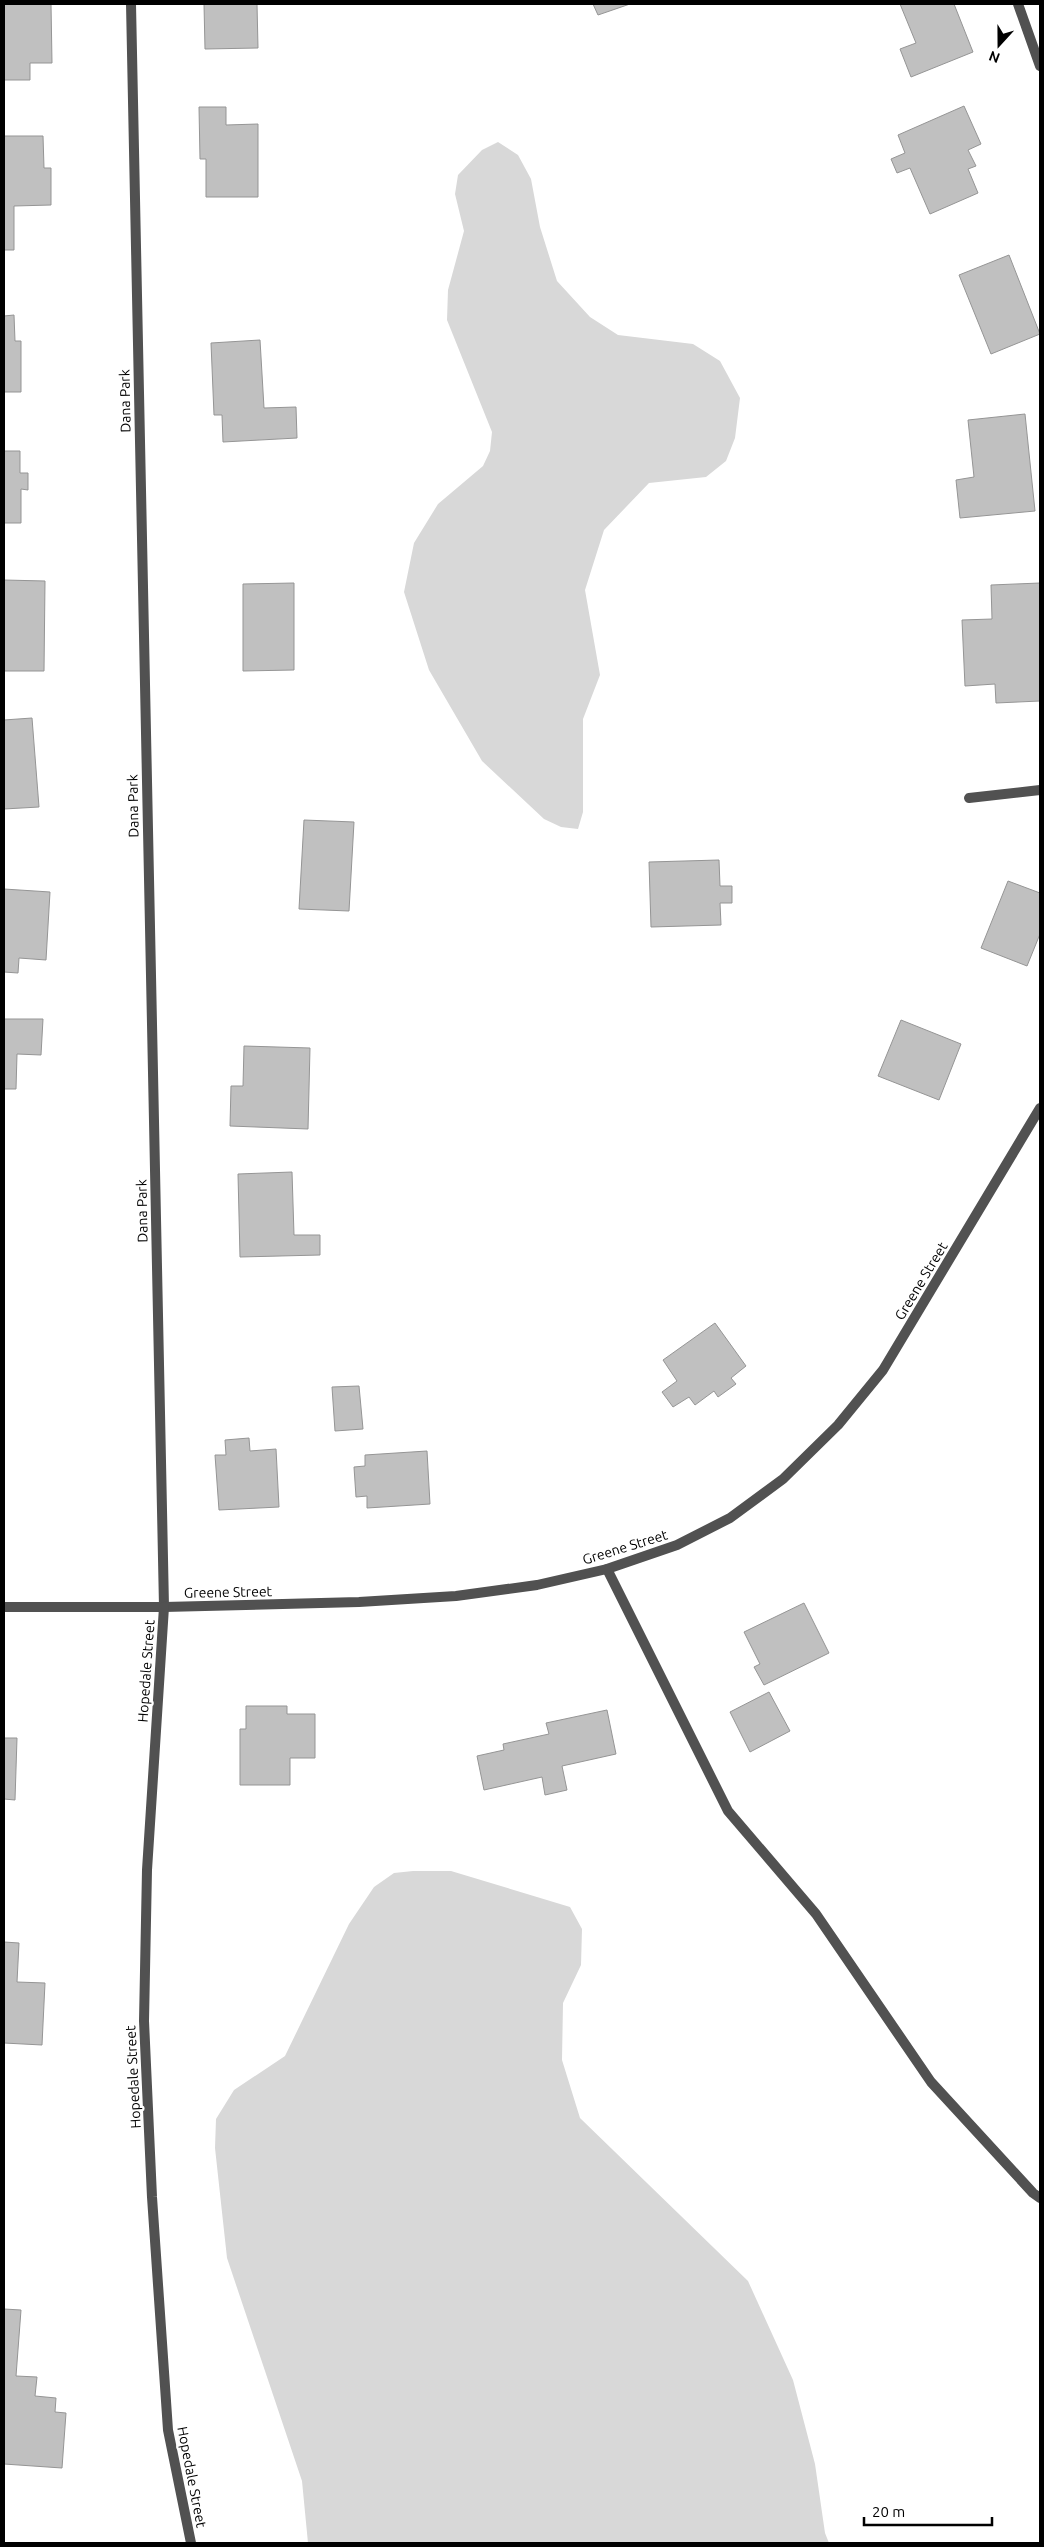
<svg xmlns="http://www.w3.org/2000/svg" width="1044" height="2547" viewBox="0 0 1044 2547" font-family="Ubuntu,sans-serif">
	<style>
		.green { fill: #d8d8d8 }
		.building { fill: #c0c0c0; stroke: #959595 }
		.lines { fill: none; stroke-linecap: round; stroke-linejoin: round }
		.service { stroke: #515151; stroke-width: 10 }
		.minor { stroke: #515151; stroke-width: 10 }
		.tertiary { stroke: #515151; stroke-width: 10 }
		.labels { text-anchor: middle; stroke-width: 4.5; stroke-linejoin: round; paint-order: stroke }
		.street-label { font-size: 14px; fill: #000; stroke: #fff }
	</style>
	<rect width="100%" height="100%" fill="#fff"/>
	<g class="green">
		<polygon points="498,142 518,155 531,179 540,227 557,281 590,317 618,335 693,344 720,361 740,398 735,438 726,461 706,477 649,483 604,530 585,590 600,675 583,719 583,812 578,829 561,827 544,819 482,761 429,670 404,592 414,543 438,504 483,466 490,451 492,432 447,320 448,290 464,231 455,194 458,175 482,150"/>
		<polygon points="413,1871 451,1871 570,1907 582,1929 581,1965 563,2003 562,2060 580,2118 748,2281 793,2380 815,2464 825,2533 829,2543 308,2543 302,2481 227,2258 215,2148 216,2119 234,2090 285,2056 349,1924 374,1887 394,1873"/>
	</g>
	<g class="building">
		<polygon points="4,4 51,4 52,63 30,63 30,80 4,80"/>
		<polygon points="204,4 257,4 258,48 205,49"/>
		<polygon points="593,4 630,4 598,15"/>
		<polygon points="900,4 954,4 973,52 911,77 900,49 916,43"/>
		<polygon points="964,106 981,144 968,150 976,166 968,169 978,193 930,214 910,168 897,173 891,159 905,153 898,135"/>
		<polygon points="199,107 226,107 226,125 258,124 258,197 206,197 206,159 200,159"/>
		<polygon points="4,136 43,136 44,168 51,168 51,205 14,206 14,250 4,250"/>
		<polygon points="1009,255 1040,334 991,354 959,275"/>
		<polygon points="14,315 15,341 21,341 21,392 4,392 4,316"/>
		<polygon points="260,340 264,408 296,407 297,438 223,442 222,415 214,415 211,343"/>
		<polygon points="1025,414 1035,511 960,518 956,480 974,477 968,420"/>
		<polygon points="4,451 20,451 20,473 28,473 28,490 21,489 21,523 4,523"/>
		<polygon points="4,580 45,581 44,671 4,671"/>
		<polygon points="294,583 294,670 243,671 243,584"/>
		<polygon points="1040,583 1040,701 996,703 995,684 965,686 962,620 992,619 991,585"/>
		<polygon points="32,718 39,807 4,809 4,720"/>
		<polygon points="304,820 354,822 349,911 299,909"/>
		<polygon points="719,860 720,886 732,886 732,903 720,903 721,925 651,927 649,862"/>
		<polygon points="1008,881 1040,893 1040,934 1027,966 981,948"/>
		<polygon points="4,889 50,892 46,960 19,958 18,973 4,972"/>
		<polygon points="4,1019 43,1019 41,1055 17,1054 16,1089 4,1089"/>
		<polygon points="901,1020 961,1044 939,1100 878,1076"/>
		<polygon points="244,1046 310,1048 308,1129 230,1126 231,1086 243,1086"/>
		<polygon points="292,1172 294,1235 320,1235 320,1255 240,1257 238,1174"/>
		<polygon points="715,1323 746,1366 731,1378 736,1384 718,1397 714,1391 695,1405 689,1397 673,1407 662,1392 677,1381 663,1360"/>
		<polygon points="359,1386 363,1429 335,1431 332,1387"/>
		<polygon points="249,1438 250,1451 276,1449 279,1507 219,1510 215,1455 226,1455 225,1440"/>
		<polygon points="427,1451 430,1504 367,1508 367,1496 356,1497 354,1467 365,1466 365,1455"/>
		<polygon points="804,1603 829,1653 764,1685 754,1667 760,1664 744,1632"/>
		<polygon points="769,1692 790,1731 750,1752 730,1712"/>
		<polygon points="246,1706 287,1706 287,1714 315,1714 315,1758 290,1758 290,1785 240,1785 240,1729 246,1729"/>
		<polygon points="607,1710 616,1754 562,1766 567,1790 545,1795 542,1777 484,1790 477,1756 504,1750 503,1744 549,1734 546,1723"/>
		<polygon points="4,1738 17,1738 15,1800 4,1799"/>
		<polygon points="4,1942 19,1943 17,1982 45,1983 42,2045 4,2043"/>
		<polygon points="4,2309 21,2310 16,2376 37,2377 35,2396 56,2398 55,2412 66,2413 62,2468 4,2464"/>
	</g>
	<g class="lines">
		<polyline class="service" points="607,1569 728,1811 816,1914 931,2082 1033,2193 1040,2198"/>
		<g class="minor">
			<polyline points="131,4 164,1607"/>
			<polyline points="969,798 1040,790"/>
		</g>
		<g class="tertiary">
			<polyline points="1018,4 1040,66"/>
			<polyline points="4,1607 164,1607 359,1602 456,1596 537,1585 607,1569 677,1545 730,1518 783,1479 838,1425 883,1370 1040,1108"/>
			<polyline points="164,1607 147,1870 144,2021 152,2197 168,2430 191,2543"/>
		</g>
	</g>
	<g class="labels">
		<g class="street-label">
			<text transform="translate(125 401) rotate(-91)" y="5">Dana Park</text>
			<text transform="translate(133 806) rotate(-91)" y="5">Dana Park</text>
			<text transform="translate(142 1211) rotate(-91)" y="5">Dana Park</text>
			<text transform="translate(921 1281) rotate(-59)" y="5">Greene Street</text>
			<text transform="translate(625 1547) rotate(-17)" y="5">Greene Street</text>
			<text transform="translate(228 1592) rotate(-1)" y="5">Greene Street</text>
			<text transform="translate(146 1671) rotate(-86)" y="5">Hopedale Street</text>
			<text transform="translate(133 2077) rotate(-93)" y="5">Hopedale Street</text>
			<text transform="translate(192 2477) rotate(79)" y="5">Hopedale Street</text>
		</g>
	</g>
	<rect width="1044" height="2547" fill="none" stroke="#000000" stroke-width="10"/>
	<g transform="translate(999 45) rotate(201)" stroke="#ffffff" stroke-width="4" paint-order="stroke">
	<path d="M0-4L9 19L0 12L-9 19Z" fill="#000000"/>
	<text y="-8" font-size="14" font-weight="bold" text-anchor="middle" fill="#000000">N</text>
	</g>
	<path d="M864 2517v8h128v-8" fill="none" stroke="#000000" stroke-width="2.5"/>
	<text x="872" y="2517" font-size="15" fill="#000000" stroke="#ffffff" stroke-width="4" paint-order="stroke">20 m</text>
</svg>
